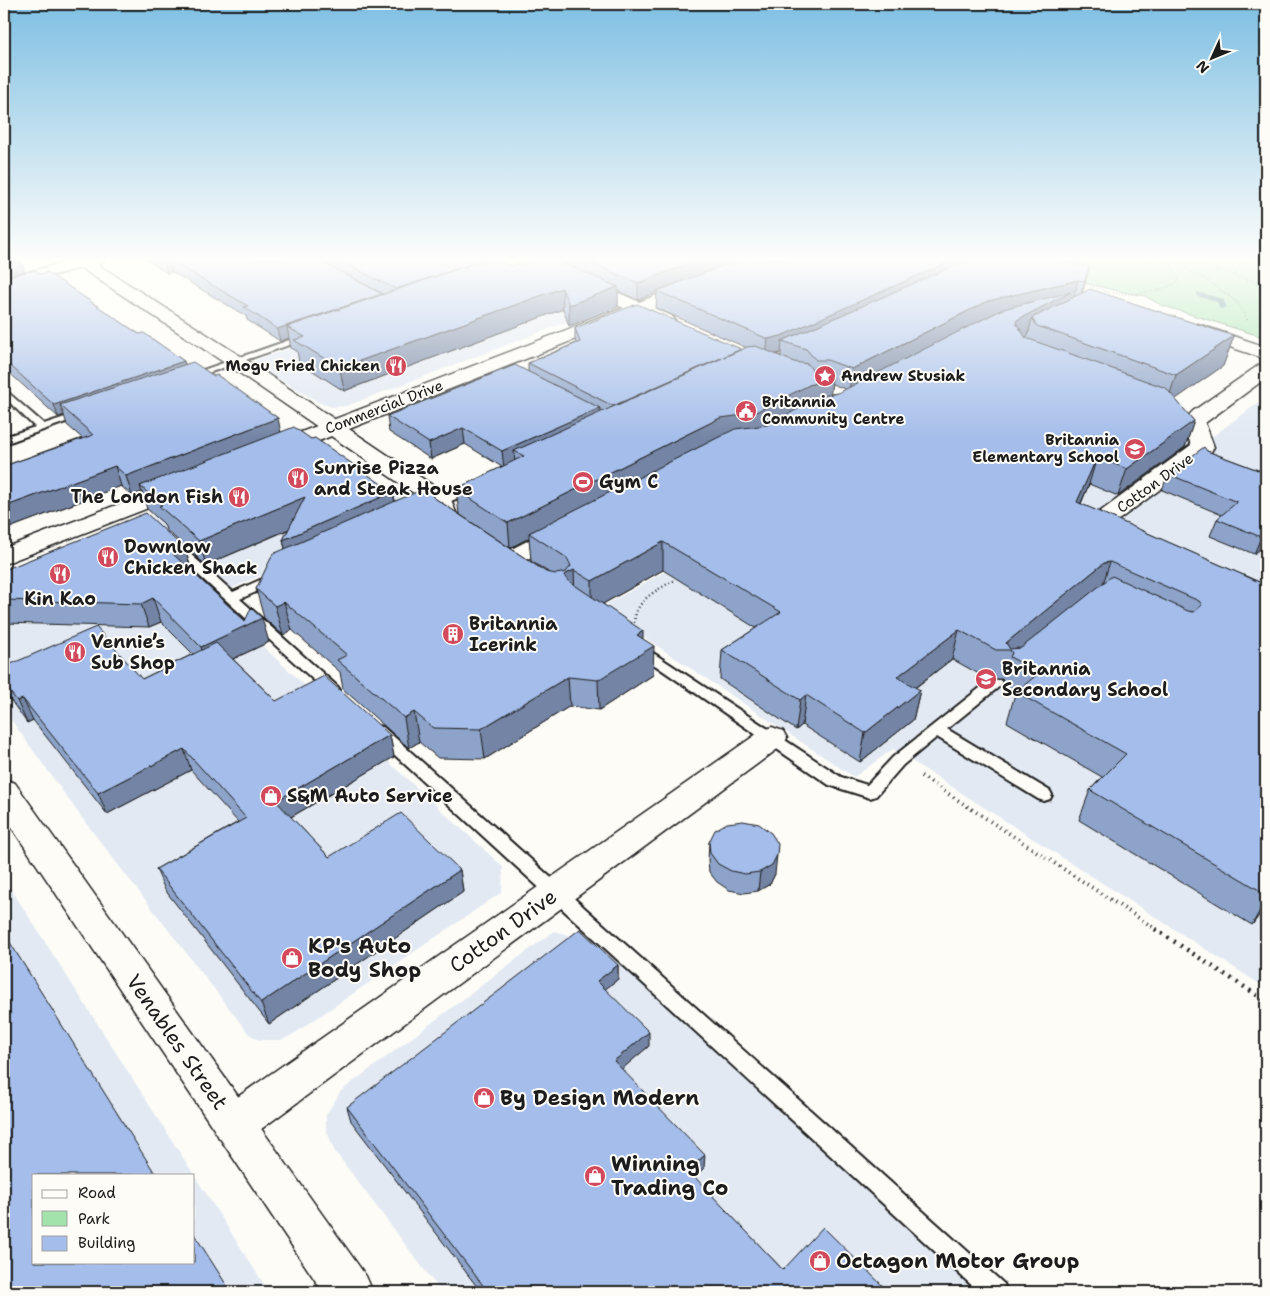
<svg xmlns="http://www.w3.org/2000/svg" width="1270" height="1296" viewBox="0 0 1270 1296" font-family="'Shantell Sans',sans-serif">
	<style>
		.built { fill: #e2e9f3; fill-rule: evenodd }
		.green { fill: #a2e2ab; stroke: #5f7f64 }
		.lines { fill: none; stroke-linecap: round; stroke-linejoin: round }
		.stream { fill: #57878f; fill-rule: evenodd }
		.lane-casing { stroke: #1c1c1c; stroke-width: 4 }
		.street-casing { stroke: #1c1c1c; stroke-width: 3 }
		.secondary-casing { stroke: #1c1c1c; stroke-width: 3 }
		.path-far3 { stroke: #1c1c1c; stroke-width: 2; stroke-dasharray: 0.5 2.5; stroke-linecap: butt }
		.path-far2 { stroke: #1c1c1c; stroke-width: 2.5; stroke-dasharray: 1 3; stroke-linecap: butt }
		.path-far1 { stroke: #1c1c1c; stroke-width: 4; stroke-dasharray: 1 4.5; stroke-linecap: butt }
		.path { stroke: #1c1c1c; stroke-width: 4.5; stroke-dasharray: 2 5.5; stroke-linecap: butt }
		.lane { fill: #fdfcf7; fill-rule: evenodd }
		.street { fill: #fdfcf7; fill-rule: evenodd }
		.secondary { fill: #fdfcf7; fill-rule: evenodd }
		.wall { fill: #8da3c9; stroke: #1c1c1c; fill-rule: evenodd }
		.shaded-wall { fill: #7384a4; stroke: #1c1c1c }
		.building { fill: #a4bdea; stroke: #1c1c1c; fill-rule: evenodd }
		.labels { text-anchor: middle; stroke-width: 4; stroke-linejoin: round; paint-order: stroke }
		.far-poi-label { font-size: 15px; font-weight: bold; fill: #1c1c1c; stroke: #fdfcf7; text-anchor: end }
		.far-street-label { font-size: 15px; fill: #1c1c1c; stroke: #fdfcf7 }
		.poi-label { font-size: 18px; font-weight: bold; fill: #1c1c1c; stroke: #fdfcf7; text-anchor: start }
		.near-street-label { font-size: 21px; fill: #1c1c1c; stroke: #fdfcf7 }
		.near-poi-label { font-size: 21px; font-weight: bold; fill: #1c1c1c; stroke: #fdfcf7; text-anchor: start }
	</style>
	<rect width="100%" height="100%" fill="#fdfcf7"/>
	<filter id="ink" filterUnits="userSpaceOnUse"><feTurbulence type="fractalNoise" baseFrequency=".02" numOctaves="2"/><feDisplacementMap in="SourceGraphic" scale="10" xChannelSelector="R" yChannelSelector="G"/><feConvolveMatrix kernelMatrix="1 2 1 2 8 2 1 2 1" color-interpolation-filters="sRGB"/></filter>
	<g filter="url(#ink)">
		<g class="built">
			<polygon points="524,268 599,310 346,406 332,407 320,403 253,363 259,359"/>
			<polygon points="969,344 1213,436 1266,397 1266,988 893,749 854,777 600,608 833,477"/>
			<polygon points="332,451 397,494 402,501 397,514 210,598 503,867 502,892 292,1035 281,1040 259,1040 249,1034 82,818 4,710 4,577 309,453"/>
			<path d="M4 880 6 881 269 1292H4ZM34 1175H194V1262H34Z"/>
			<polygon points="595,928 996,1292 441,1292 334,1150 326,1129 326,1115 341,1091 554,931 580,938"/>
		</g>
		<polygon class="green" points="992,258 1266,258 1266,338 1161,305 1145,296 1113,290"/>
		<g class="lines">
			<polygon class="stream" points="1197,292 1223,299 1227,307 1220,309 1217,302 1197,296"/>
			<g class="lane-casing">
				<g id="lane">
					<polygon points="304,335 312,337 191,379 183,377"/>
					<polygon points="4,389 44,424 83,411 88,414 4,444 4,437 35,427 4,397"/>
					<polygon points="474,484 480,487 478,489 438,507 430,507 428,505"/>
					<polygon points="175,543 179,544 233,592 269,576 279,576 280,579 279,582 240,599 338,687 340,690 338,693 328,693 171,550 169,547"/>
					<polygon points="638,643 841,777 867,785 893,757 990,680 1000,680 1002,683 1000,686 947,729 1050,791 1052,795 1050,799 1044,801 1038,799 937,737 903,765 876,796 870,798 829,785 633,650 631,647"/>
					<polygon points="378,726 383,727 1004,1284 1007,1292 979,1292 373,735 371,731 373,727"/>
				</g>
			</g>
			<g class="street-casing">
				<g id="street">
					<path d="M68 258H104L103 262 97 264 242 357 450 497 457 515 474 525 477 530 474 535C453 540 436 524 431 505L228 365 81 268 4 288V278L70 261Z"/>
					<polygon points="516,258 538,258 672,316 675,320 672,324 660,324 518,261"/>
					<polygon points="1198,324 1266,347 1266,359 1191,334 1189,330 1191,326"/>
					<polygon points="1266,363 1266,378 1205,423 1214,447 1211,452 1117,521 1109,523 1101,521 1097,516 1101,511 1191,445 1183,422 1193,411 1259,365"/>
					<polygon points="563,525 572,527 575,532 572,537 518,565 509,567 500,565 497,560 500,555 554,527"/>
					<polygon points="772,727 783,731 787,738 783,745 249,1138 234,1144 219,1138 213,1124 219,1110 761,731"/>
				</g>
			</g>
			<g class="secondary-casing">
				<g id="secondary">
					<polygon points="691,282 697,283 700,287 697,291 281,456 273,458 265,456 262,451 265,446"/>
					<polygon points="179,481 187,483 190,488 187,493 4,564 4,548"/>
					<polygon points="4,779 15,783 366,1276 373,1292 323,1292 4,816"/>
				</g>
			</g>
			<g class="path-far3">
				<polyline points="1168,258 1216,286 1238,303 1248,321"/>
				<polyline points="1172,259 1266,284"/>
				<polyline points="1234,276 1248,258"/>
				<path d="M1082 283C1092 286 1102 291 1112 293 1128 296 1167 292 1179 280L1167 258"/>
			</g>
			<path class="path-far2" d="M634 627C633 601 655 591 675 580"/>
			<polyline class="path-far1" points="921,776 1157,930"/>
			<polyline class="path" points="1155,929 1266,1001"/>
			<use href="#lane" class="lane"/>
			<use href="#street" class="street"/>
			<use href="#secondary" class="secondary"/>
		</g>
		<g class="wall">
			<path d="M144 258H475L481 261 511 266 565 264V258H965V261H997L1089 267 1082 294 1234 336 1223 366 1175 399 1194 421 1185 447 1118 496 1089 484 1081 504 1266 585V906L1252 925 1079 820 1090 790 1102 777 1007 722 1015 694 1002 687 1003 681 1002 679H988L952 659 915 688 920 690 913 720 860 762 802 725 796 730 720 679 722 650 756 628 663 570 603 604 643 639 653 675 599 710 570 706 485 759 438 758 419 742 409 748 343 689 340 672 292 630 283 635 264 618 256 589 285 549 283 540 288 530 206 565 166 530 164 524 147 509 142 492 132 496 121 486 4 530V466L82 438 67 425 64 415 58 417 4 368V277L40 274 184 361 185 364 281 432 311 439 393 492 395 501 433 497 546 572H548L531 561 529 538 510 548 459 514 456 489 502 467 465 444 431 459 389 432 387 416 528 372V363L576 343 575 340V328L741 350 747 348 656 308 657 292 638 300 618 291V307L569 326 563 309 344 391 299 362 297 351 291 348 289 338 280 341 247 320 246 316 172 272 167 273ZM344 273 383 294H382ZM781 353V356L776 354ZM832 384 845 389 838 393 830 394Z"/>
			<polygon points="1207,451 1266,473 1266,543 1254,554 1210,536 1217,519 1222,515 1162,490 1168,474"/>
			<polygon points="185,549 192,572 269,642 233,659 276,701 390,735 394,757 291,817 329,857 460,870 463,892 269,1024 165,890 156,869 238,822 191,770 107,814 33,720 27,723 4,691 4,667 142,679 193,654 161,622 149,627 4,623 4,570"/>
			<polygon points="709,842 775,874 770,884 758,891 744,893 729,890 717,882 709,872 708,860"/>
			<polygon points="618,965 618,979 605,989 649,1046 621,1069 704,1168 694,1177 783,1270 889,1292 481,1292 351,1121 347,1107"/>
		</g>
		<g class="shaded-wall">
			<polygon points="704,258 745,258 657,291 657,292 638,300 638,283"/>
			<polygon points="958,258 965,258 963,270 782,341 781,353 766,356 768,339"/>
			<polygon points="21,260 25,271 4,277 4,265"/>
			<polygon points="169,260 172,272 167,273 164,261"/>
			<polygon points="1089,267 1084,287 1079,301 1085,281"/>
			<polygon points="1078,280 1073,300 1032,318 1028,336 1011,344 849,391 852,369 988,301"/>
			<polygon points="618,287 618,307 569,326 569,305"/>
			<polygon points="562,288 563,309 344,391 340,368"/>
			<polygon points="382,294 383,306 287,327 289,338 280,341 277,329"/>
			<polygon points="1234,336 1223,366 1166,406 1176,375"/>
			<polygon points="184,361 187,373 60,405 64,415 58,417 54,405"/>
			<polygon points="832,378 830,401 529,533 529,538 510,548 508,523 720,418 809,385"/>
			<polygon points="600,408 601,424 514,451 515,463 504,468 502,451"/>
			<polygon points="278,418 282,438 140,486 142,492 132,496 126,476"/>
			<polygon points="1194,421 1185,447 1118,496 1127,469"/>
			<polygon points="463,428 465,444 431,459 429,443"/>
			<polygon points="1097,457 1089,484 1069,530 1077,502"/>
			<polygon points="115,466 121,486 4,530 4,507"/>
			<polygon points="393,492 397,516 289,565 283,540"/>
			<polygon points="305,497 310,520 206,565 199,541"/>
			<polygon points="1266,533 1266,543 1254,554 1261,537"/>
			<polygon points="663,542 663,570 592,610 592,581"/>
			<polygon points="185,549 192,571 180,577 173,554"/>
			<polygon points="1110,562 1101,590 1014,659 1012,653 1006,643 1104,563"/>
			<polygon points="574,570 575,598 564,575"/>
			<polygon points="153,598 161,622 149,627 141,604"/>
			<polygon points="284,602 292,630 283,635 275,606"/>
			<polygon points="262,618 269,642 209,670 201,647"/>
			<polygon points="959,630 952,659 891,706 897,677"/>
			<polygon points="643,631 643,652 654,646 653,675 599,710 598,680 637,635"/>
			<polygon points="568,677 570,706 485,759 481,729"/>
			<polygon points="920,690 913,720 860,762 865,733"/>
			<polygon points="806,695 802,725 796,730 800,700"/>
			<polygon points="23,699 33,720 27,723 17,701"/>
			<polygon points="414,712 419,742 409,748 404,718"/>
			<polygon points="390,735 394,757 282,822 276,801"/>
			<polygon points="184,749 191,770 107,814 98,793"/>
			<polygon points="777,855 775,874 770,884 758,891 760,872"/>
			<polygon points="460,870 463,892 269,1024 261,1003"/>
			<polygon points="1266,899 1266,906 1252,925"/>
			<polygon points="618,965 618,979 597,996 597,981"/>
			<polygon points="649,1032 649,1046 614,1076 614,1061"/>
			<polygon points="705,1155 704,1168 687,1184 688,1170"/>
		</g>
		<g class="building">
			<polygon points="4,258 19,258 21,260 4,265"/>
			<polygon points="159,258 315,258 382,294 277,329 244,307 248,306 169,260 164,261"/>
			<polygon points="334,258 475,258 481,261 396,289"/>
			<polygon points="490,258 493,258 511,266 536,258 551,258 618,287 569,305 562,288 340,368 294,340 305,337 287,327"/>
			<polygon points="579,258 704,258 638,283"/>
			<polygon points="743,258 958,258 781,336 768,339 657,291"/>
			<polygon points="972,258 988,258 997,261 1002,258 1056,258 1089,267 1085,281 1078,280 988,301 852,369 827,360 816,360 806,349 782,341"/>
			<polygon points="35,270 40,274 47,272 139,334 144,333 184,361 54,405 4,360 4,277"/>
			<polygon points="1090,289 1234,336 1176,375 1037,326 1032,318"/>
			<path d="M1071 292 1017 320 1016 323 1026 338 1166 388 1194 421 1127 469 1097 457 1077 502 1266 585V894L1090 790 1126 754 1016 692 1039 673 1010 657 1012 653 1010 650H996L959 630 897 677 920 690 865 733 806 695 800 700 722 650 781 612 663 542 592 581 574 570 564 575 567 580 643 631 637 635 654 646 598 680 568 677 481 729 433 728 414 712 404 718 337 660 347 655 284 602 275 606 256 589 273 554 428 487 433 497 546 572 556 574 566 572 571 566 567 558 529 533 735 429 767 425 823 396 838 393 1003 309ZM1110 562 1199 601 1202 605 1194 612 1188 611 1112 576 1021 648 1010 649 1006 643 1104 563Z"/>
			<polygon points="637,304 741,349 613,406 528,363 580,342 575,328"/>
			<polygon points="756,346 794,362 808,364 812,370 832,378 809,385 752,414 720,418 508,523 456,489 524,456 514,451 747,347"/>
			<polygon points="193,362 214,376 217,375 278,418 126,476 115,466 4,507 4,466 93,435 60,405"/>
			<polygon points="515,365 600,408 502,451 463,428 429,443 387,416"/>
			<polygon points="294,427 311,439 315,438 393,492 283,540 305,497 199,541 159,506 162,505 140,486"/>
			<polygon points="1204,447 1207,451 1266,473 1266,533 1261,537 1217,519 1237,502 1168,474"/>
			<polygon points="146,513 185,549 173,554 245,621 251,608 262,618 201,647 153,598 141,604 4,600 4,570"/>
			<polygon points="96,627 142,679 216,643 276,701 324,676 390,735 276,801 329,857 401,813 460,870 261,1003 156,869 246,818 184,749 98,793 23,699 17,701 4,684 4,667"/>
			<polygon points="743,821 759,824 771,833 778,844 777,855 772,865 760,872 745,874 731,871 718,864 710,853 709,842 715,830 727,823"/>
			<polygon points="580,929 618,965 597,981 649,1032 614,1061 705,1155 688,1170 783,1270 823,1227 889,1292 488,1292 347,1107"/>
			<polygon points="4,933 156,1175 34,1175 34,1262 194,1262 194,1234 231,1292 4,1292"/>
		</g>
	</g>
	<linearGradient id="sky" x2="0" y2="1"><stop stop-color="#7ebfe3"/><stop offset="0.59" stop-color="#fefefb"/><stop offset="1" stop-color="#fefefb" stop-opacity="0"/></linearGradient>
	<rect width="1270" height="439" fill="url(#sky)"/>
	<defs>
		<g id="restaurant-disc" transform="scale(1.125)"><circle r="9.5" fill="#d1495b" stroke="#fdfcf7"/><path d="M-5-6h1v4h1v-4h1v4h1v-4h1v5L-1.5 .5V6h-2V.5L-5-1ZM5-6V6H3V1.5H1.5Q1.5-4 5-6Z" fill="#fff"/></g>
		<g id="sight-disc" transform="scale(1.125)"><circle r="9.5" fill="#d1495b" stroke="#fdfcf7"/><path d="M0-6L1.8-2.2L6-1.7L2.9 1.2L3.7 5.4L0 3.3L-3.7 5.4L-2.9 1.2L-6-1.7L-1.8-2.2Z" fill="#fff"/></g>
		<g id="civic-disc" transform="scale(1.125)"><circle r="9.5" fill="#d1495b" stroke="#fdfcf7"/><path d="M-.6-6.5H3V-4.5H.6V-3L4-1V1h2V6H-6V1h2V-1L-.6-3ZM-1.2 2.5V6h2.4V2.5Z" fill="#fff"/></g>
		<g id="school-disc" transform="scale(1.125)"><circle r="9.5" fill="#d1495b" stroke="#fdfcf7"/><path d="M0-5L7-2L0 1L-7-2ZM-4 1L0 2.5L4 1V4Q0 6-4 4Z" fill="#fff"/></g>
		<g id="stadium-disc" transform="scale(1.125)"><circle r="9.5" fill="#d1495b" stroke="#fdfcf7"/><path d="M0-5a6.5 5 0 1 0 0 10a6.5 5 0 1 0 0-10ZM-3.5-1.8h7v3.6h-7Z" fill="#fff"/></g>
		<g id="building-disc" transform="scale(1.125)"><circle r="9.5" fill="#d1495b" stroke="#fdfcf7"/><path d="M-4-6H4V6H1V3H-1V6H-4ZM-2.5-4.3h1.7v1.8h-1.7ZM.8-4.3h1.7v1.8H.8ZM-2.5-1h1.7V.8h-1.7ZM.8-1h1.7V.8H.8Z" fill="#fff"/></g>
		<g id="shop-disc" transform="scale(1.125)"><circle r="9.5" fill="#d1495b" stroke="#fdfcf7"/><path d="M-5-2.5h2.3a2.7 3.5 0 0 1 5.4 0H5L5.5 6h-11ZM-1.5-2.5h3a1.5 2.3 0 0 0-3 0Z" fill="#fff"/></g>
	</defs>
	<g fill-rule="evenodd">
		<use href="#restaurant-disc" x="396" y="366"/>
		<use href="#sight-disc" x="825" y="376"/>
		<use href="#civic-disc" x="746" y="411"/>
		<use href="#school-disc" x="1135" y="449"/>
		<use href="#restaurant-disc" x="298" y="478"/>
		<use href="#stadium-disc" x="583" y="482"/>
		<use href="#restaurant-disc" x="239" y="497"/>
		<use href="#restaurant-disc" x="108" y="557"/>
		<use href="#restaurant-disc" x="60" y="574"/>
		<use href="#building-disc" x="453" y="634"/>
		<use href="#restaurant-disc" x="75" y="652"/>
		<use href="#school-disc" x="986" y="679"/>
		<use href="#shop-disc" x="271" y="796"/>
		<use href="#shop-disc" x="292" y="958"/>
		<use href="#shop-disc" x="484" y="1098"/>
		<use href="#shop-disc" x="595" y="1176"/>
		<use href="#shop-disc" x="820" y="1261"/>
	</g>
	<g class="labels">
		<g class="far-poi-label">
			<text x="380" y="371">Mogu Fried Chicken</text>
			<text x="841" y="381" text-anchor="start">Andrew Stusiak</text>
			<text x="762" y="407" text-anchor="start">Britannia<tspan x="762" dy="17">Community Centre</tspan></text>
			<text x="1119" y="445">Britannia<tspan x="1119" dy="17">Elementary School</tspan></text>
		</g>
		<g class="far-street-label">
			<text transform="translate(384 407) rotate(-21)" y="5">Commercial Drive</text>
			<text transform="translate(1155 483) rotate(-36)" y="5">Cotton Drive</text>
		</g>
		<g class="poi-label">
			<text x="314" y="474">Sunrise Pizza<tspan x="314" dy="21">and Steak House</tspan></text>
			<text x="599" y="488">Gym C</text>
			<text x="223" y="503" text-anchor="end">The London Fish</text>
			<text x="124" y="553">Downlow<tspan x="124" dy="21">Chicken Shack</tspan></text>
			<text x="60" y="605" text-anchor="middle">Kin Kao</text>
			<text x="469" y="630">Britannia<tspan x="469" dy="21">Icerink</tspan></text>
			<text x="91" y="648">Vennie’s<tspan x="91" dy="21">Sub Shop</tspan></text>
			<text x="1002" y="675">Britannia<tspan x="1002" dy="21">Secondary School</tspan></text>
			<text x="287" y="802">S&amp;M Auto Service</text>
		</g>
		<g class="near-street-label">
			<text transform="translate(503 931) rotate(-36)" y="7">Cotton Drive</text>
			<text transform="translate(177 1042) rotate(55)" y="7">Venables Street</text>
		</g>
		<g class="near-poi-label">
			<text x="308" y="953">KP's Auto<tspan x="308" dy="24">Body Shop</tspan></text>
			<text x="500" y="1105">By Design Modern</text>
			<text x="611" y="1171">Winning<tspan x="611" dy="24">Trading Co</tspan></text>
			<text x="836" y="1268">Octagon Motor Group</text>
		</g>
	</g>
	<rect width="1270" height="1296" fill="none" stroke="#fdfcf7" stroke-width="20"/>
	<rect x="10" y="10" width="1250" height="1276" fill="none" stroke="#1c1c1c" stroke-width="2" filter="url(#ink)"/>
	<rect x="32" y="1174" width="162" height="90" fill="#fdfcf7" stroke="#a3a29f"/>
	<rect x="42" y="1190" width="25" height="8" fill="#fdfcf7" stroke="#a3a29f"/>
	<text x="78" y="1198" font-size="15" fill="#1c1c1c">Road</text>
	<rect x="42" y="1211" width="25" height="15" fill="#a2e2ab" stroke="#a3a29f"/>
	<text x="78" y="1224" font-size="15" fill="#1c1c1c">Park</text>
	<rect x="42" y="1236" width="25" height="15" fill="#a4bdea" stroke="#a3a29f"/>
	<text x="78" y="1248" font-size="15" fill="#1c1c1c">Building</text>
	<g transform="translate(1212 58) rotate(226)" stroke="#fdfcf7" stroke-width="4" paint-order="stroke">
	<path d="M0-4L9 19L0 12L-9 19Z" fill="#1c1c1c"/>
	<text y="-8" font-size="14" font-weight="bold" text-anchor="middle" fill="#1c1c1c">N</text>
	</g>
</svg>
